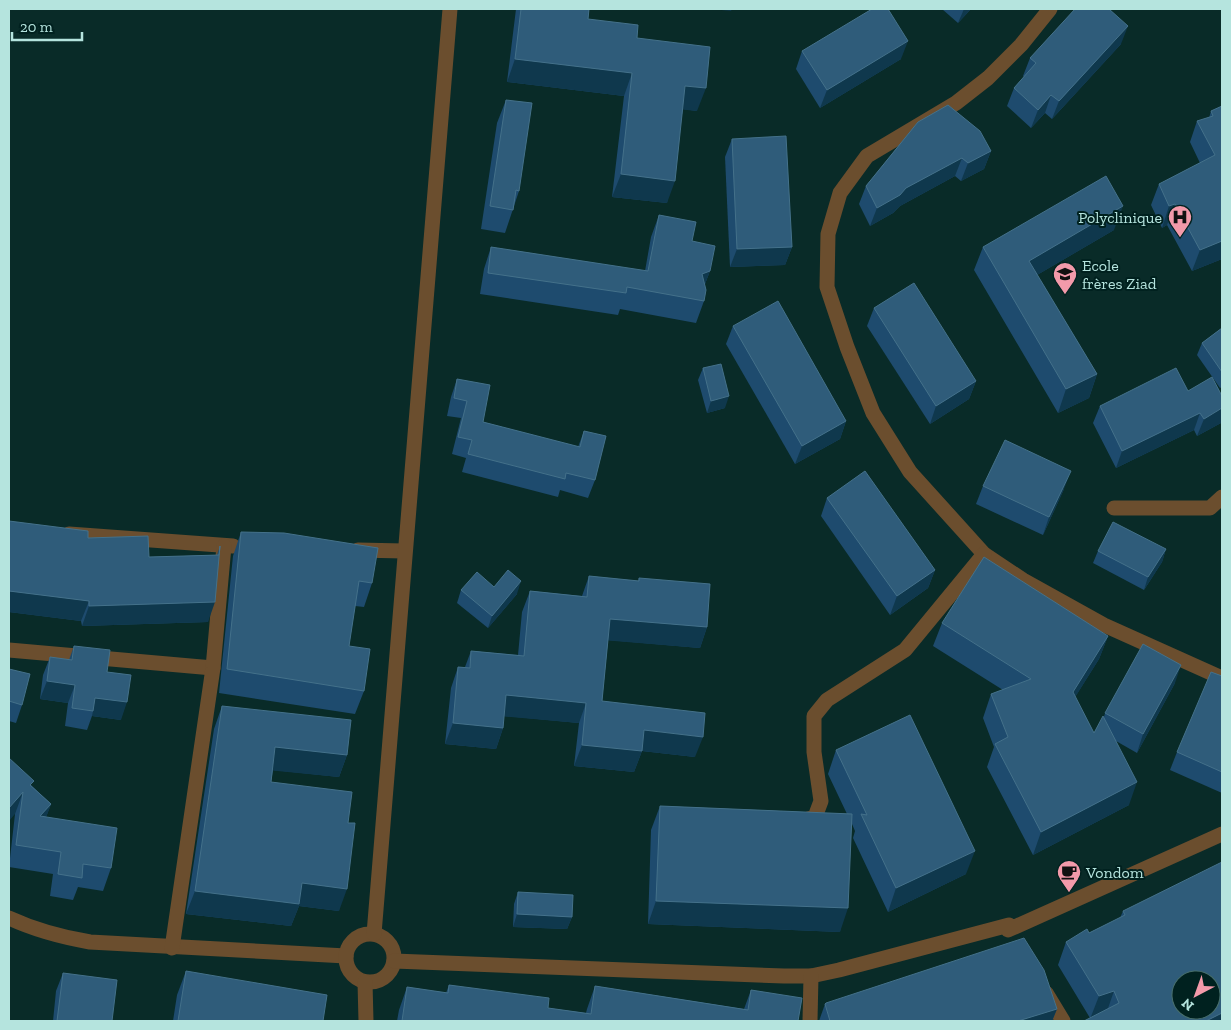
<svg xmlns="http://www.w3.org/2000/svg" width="1231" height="1030" viewBox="0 0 1231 1030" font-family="'Zilla Slab',serif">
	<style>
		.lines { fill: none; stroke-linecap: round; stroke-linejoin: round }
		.minor { stroke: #6b4e2e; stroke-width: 15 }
		.wall { fill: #1e4b6e }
		.shaded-wall { fill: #0f384d }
		.building { fill: #2f5c7a; stroke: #44718a; fill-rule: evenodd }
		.labels { text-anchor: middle; stroke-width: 4; stroke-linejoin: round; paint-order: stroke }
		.poi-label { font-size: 16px; fill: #b5e4de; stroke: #00211f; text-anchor: start }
	</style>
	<rect width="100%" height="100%" fill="#092b28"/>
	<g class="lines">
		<g class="minor">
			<polyline points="1050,9 1021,45 988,78 956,103 867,156 840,193 828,234 827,287 847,347 873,413 910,472 984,554 1023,580 1104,625 1222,678"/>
			<polyline points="1114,508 1210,508 1222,497"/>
			<polyline points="69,534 233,546"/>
			<polyline points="358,550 404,551"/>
			<polyline points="9,650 213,668"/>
			<polyline points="802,821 815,817 821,801 814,752 814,716 827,700 905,650 984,554"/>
			<path d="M9 918C35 930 61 937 90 942L346 956"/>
			<circle cx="370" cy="958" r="24"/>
			<polyline points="374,934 450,9"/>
			<polyline points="172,948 213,668 224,546"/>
			<polyline points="394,961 784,976 811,976 839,970 1009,925 1008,930 1222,834"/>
			<polyline points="365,982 366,1021"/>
			<polyline points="1046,993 1063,1021"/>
			<polyline points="810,1021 811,976"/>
		</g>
	</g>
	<g class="wall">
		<polygon points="516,9 589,9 588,19 637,38 697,111 683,109 667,203 612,197 624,96 507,82"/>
		<polygon points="942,9 971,9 958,23"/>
		<polygon points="1121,44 1052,119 1045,113 1031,128 1007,106 1014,88 1024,77 1023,76 1030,58"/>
		<polygon points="802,51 901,59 820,108 796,69"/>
		<polygon points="506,100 519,191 505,233 481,229 497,123"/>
		<polygon points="1222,106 1222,259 1192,271 1167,225 1162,228 1151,205 1159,184 1200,163 1190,142 1197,121 1209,118 1211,111"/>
		<polygon points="918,122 991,151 984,169 961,181 955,176 900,206 893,213 870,226 859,204 866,186"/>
		<polygon points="732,139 792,247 785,265 730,267 725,157"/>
		<polygon points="659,215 692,241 710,271 705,284 704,301 696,323 620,309 618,315 480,294 484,269 491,247 645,271 651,237"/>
		<polygon points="1114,230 1037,275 1097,374 1089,398 1058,413 974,270 983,247"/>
		<polygon points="874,308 976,381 969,399 930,424 867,326"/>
		<polygon points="733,326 846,421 840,439 795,464 726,344"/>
		<polygon points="1222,328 1222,387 1220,388 1197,355 1202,343"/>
		<polygon points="703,368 725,408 707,413 698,380"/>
		<polygon points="457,379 483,422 578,447 584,431 595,480 588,498 560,490 558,497 462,472 466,458 452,454 461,418 447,416 451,397"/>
		<polygon points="1188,391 1221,423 1197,436 1194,430 1116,468 1093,423 1100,406"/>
		<polygon points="983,486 1064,489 1043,535 976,504"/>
		<polygon points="827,498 935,570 928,588 890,615 821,516"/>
		<polygon points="9,521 88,538 149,557 217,555 220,546 208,622 82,626 81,621 9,612"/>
		<polygon points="241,532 372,583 364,607 355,606 349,646 364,691 355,714 219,693 233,556"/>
		<polygon points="1166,549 1162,562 1144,590 1093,563 1098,551"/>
		<polygon points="589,576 638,581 639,578 707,627 700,648 608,640 602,701 695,757 642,751 634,772 574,766 579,723 504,716 503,728 496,749 445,744 451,688 458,667 465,667 471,651 518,655 522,612 530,591 582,596"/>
		<polygon points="494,587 517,594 488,628 457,603 461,590"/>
		<polygon points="942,623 1108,636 1099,659 1075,697 1094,733 1104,717 1105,713 1175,683 1137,753 1116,741 1129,805 1033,855 987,767 994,747 983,718 991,694 1003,690 933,646"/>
		<polygon points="74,646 107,672 121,720 92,716 87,730 65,726 68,703 40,699 43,675 50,657 69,660"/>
		<polygon points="9,669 22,705 16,723 9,721"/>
		<polygon points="1222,676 1222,793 1170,770 1177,752"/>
		<polygon points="222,706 347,755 339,777 273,770 271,782 348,823 339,911 299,906 291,926 186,914 214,729"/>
		<polygon points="836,750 966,874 888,912 853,838 855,831 852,824 840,932 648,924 651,830 660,806 847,814 828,774"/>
		<polygon points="9,758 32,786 51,804 46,817 111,868 103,891 78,887 73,900 50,896 53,874 9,867 15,814"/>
		<polygon points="518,892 572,917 567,929 513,927 514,904"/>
		<polygon points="1123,911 1222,1021 1090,1018 1058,965 1066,942 1089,933 1120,918"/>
		<polygon points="186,971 323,1021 173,1021 177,995"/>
		<polygon points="63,973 112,1021 53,1021 56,991"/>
		<polygon points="449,985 548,1008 586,1013 587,1009 595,986 744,1009 751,990 798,1021 397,1021 399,1010 407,987 446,993"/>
		<polygon points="825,1004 1057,1009 1052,1021 819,1021"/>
	</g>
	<g class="shaded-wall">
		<polygon points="712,9 732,9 731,11"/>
		<polygon points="964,9 971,9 958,23"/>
		<polygon points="1128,26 1121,44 1052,119 1059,101"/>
		<polygon points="908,41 901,59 820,108 827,90"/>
		<polygon points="515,59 632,73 624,96 507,82"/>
		<polygon points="685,86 706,88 697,111 677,109"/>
		<polygon points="1051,95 1045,113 1031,128 1038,110"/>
		<polygon points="991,151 984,169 961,181 968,163"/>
		<polygon points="962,158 955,176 900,206 893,213 870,226 877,208 906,188"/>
		<polygon points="621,174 675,181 667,203 612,197"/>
		<polygon points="1175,204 1167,225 1162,228 1169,206"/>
		<polygon points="1123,206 1114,230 1020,285 1029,261"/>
		<polygon points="1222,241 1222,259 1192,271 1200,250"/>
		<polygon points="792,247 785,265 730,267 737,249"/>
		<polygon points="710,271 702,292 702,274"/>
		<polygon points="1097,374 1089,398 1058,413 1066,389"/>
		<polygon points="976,381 969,399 930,424 936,406"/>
		<polygon points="729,396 725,408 707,413 711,401"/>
		<polygon points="1222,408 1222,419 1221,423 1197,436 1204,419"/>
		<polygon points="1200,413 1194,430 1116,468 1122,451"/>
		<polygon points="846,421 840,439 795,464 802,446"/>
		<polygon points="1071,471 1064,489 1043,535 1049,517"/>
		<polygon points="1166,549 1162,562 1144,590 1148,577"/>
		<polygon points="935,570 928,588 890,615 897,596"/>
		<polygon points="521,581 517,594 488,628 492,616"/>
		<polygon points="9,591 89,601 81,621 9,612"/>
		<polygon points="215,602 208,622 82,626 89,606"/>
		<polygon points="610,619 707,627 700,648 602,640"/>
		<polygon points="1108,636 1099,659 1064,715 1073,692"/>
		<polygon points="1181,665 1175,683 1137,753 1143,734"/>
		<polygon points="47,681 75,685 68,703 40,699"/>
		<polygon points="506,695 586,703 579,723 499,716"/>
		<polygon points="95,698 127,702 121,720 92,716 93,711"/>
		<polygon points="453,723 503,728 496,749 445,744"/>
		<polygon points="644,730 703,737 695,757 642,751 634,772 574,766 582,745"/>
		<polygon points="275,747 347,755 339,777 267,770"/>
		<polygon points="1137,782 1129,805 1033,855 1041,832"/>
		<polygon points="23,792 15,814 9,821 9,808"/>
		<polygon points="51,804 43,826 40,816"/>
		<polygon points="975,851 966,874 888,912 896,888"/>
		<polygon points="302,883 347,889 339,911 299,906 291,926 186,914 195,891"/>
		<polygon points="656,901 848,908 840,932 648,924"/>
		<polygon points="517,914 572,917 567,929 513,927"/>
		<polygon points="1114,991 1106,1014 1090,1019 1099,996"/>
		<polygon points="1057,1009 1052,1021 1018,1021"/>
		<polygon points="1222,1013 1222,1021 1206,1021"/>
	</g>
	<g class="building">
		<polygon points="521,9 589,9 588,19 638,25 637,38 710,47 706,88 685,86 675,181 621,174 632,73 515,59"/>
		<polygon points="872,9 888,9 908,41 827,90 802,51"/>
		<polygon points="1075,9 1109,9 1128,26 1059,101 1051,95 1038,110 1014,88 1036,63 1030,58"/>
		<polygon points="506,100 532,103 519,191 516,190 513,210 490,206"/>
		<polygon points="948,105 980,131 991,151 968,163 962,158 906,188 900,195 877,208 866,186 918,122"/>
		<polygon points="1222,106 1222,241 1200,250 1175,204 1169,206 1159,184 1215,155 1197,121 1213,116 1211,111"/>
		<polygon points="786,136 792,247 737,249 732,139"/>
		<polygon points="1106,176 1123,206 1029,261 1097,374 1066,389 983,247"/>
		<polygon points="659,215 696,222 692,241 715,246 710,271 702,274 706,290 704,301 627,287 626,293 488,273 491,247 648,271"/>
		<polygon points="914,283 976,381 936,406 874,308"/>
		<polygon points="778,301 846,421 802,446 733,326"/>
		<polygon points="1222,328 1222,372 1202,343"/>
		<polygon points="721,364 729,396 711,401 703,368"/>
		<polygon points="1176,368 1188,391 1212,377 1222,396 1222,408 1204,419 1200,413 1122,451 1100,406"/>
		<polygon points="457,379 490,385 483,422 580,447 584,431 606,436 595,480 566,473 565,479 468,454 472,440 458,437 467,401 454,398"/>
		<polygon points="1005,440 1071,471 1049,517 983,486"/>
		<polygon points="865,471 935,570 897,596 827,498"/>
		<polygon points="9,521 88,531 88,538 148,536 149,557 219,555 220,546 215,602 89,606 89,601 9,591"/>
		<polygon points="1113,522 1166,549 1148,577 1098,551"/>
		<polygon points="241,532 284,533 378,548 372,583 359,581 349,646 370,649 364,691 227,669"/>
		<polygon points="984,557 1108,636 1073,692 1094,733 1103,716 1137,782 1041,832 995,744 1008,737 991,694 1031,679 942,623"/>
		<polygon points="508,570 521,581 492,616 461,590 477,572 494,587"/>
		<polygon points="589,576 639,581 639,578 710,584 707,627 610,619 602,701 705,713 703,737 644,730 642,751 582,745 586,703 506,695 503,728 453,723 458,667 470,668 471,651 524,656 530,591 587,597"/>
		<polygon points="1143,644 1181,665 1143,734 1105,713"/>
		<polygon points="74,646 110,650 107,672 131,675 127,702 95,698 93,711 72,708 75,685 47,681 50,657 72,660"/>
		<polygon points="9,669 30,674 22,705 9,701"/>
		<polygon points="1211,672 1222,676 1222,772 1177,752"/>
		<polygon points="222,706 351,720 347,755 275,747 271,782 352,792 348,823 355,823 347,889 302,883 299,904 195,891"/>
		<polygon points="910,715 975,851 896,888 861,814 867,815 836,750"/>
		<polygon points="9,758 34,781 30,785 51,804 40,816 117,828 111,868 83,864 82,878 58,874 61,852 16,845 23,792 9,808"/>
		<polygon points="660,806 852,814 848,908 656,901"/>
		<path d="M1222 862V1013L1206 1021H1084L1119 1003 1114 991 1099 996 1066 942 1087 929 1089 933 1125 915 1123 911ZM1181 980H1211V1010H1181Z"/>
		<polygon points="518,892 573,895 572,917 517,914"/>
		<polygon points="1024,938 1044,970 1057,1009 1018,1021 830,1021 825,1004 826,1003"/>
		<polygon points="186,971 327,995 323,1021 178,1021"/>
		<polygon points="63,973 117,980 112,1021 57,1021"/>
		<polygon points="449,985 549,998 548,1008 591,1014 595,986 748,1010 751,990 802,998 798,1021 402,1021 407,987 448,993"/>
	</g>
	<defs>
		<g id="hospital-pin" transform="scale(1.25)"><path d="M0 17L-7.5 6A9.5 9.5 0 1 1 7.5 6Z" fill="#f39aaa" stroke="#00211f"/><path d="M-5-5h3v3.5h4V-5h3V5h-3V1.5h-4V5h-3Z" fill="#111"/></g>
		<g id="school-pin" transform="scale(1.25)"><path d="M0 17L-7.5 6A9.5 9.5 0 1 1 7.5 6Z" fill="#f39aaa" stroke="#00211f"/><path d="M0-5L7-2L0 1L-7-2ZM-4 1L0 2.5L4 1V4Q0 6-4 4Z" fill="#111"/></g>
		<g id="cafe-pin" transform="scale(1.25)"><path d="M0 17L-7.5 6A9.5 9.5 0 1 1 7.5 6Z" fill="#f39aaa" stroke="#00211f"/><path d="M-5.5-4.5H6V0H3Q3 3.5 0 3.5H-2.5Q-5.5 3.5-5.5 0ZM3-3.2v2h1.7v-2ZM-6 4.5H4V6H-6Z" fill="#111"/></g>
	</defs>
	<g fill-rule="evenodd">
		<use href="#hospital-pin" x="1180" y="217"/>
		<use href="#school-pin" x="1065" y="274"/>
		<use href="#cafe-pin" x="1069" y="872"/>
	</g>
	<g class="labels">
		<g class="poi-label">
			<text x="1162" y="223" text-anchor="end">Polyclinique</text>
			<text x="1082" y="271">Ecole<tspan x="1082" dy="18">frères Ziad</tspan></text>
			<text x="1086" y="878">Vondom</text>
		</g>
	</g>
	<rect width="1231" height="1030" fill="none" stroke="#b5e4de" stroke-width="20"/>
	<g transform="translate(1196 995) rotate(221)"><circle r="24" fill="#00211f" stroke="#486f6b"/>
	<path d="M0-4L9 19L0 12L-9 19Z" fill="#f39aaa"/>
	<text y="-8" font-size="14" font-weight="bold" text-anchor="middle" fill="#b5e4de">N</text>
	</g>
	<path d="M12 32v8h70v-8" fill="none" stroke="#b5e4de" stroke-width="2.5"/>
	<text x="20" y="32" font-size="15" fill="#b5e4de" stroke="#00211f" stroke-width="4" paint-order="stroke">20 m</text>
</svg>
